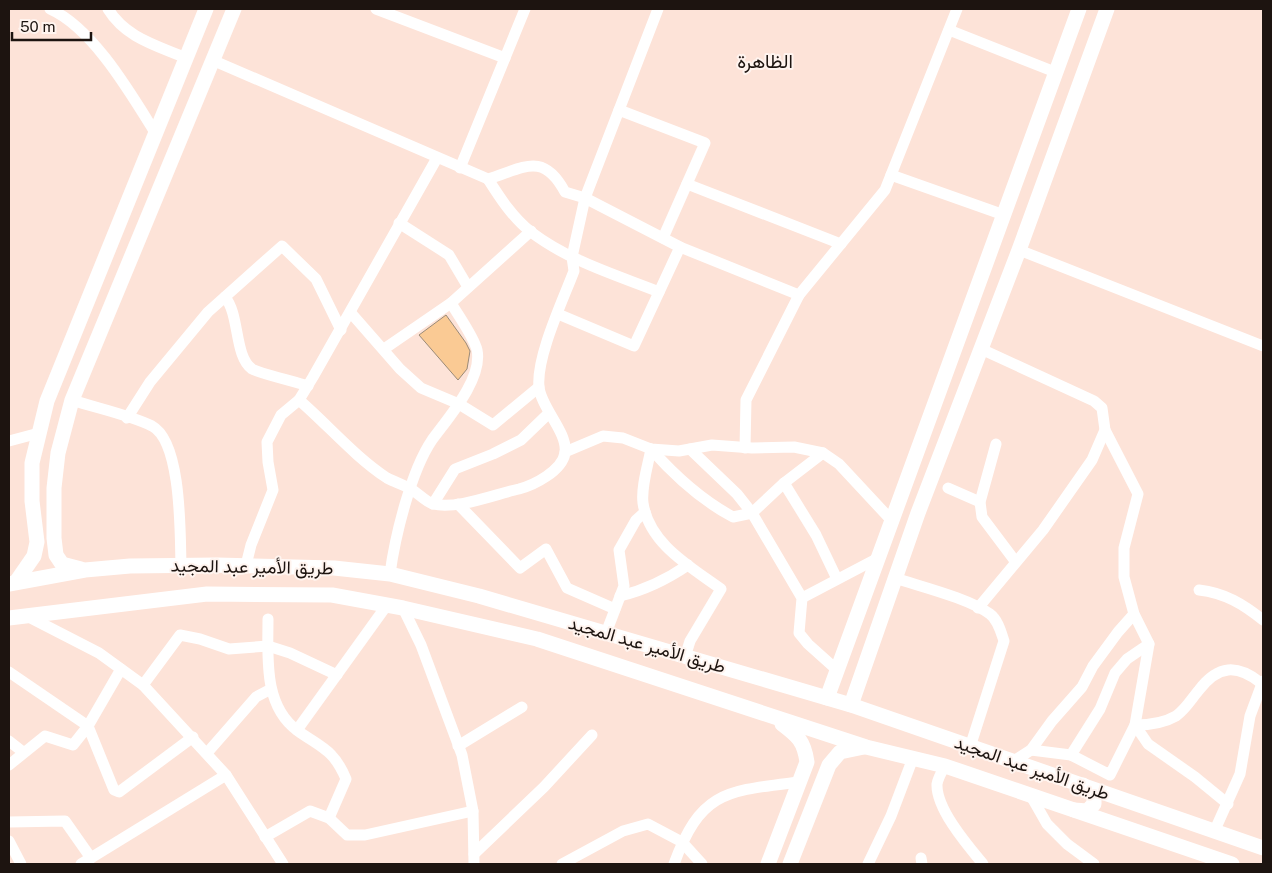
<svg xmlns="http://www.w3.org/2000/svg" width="1272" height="873" viewBox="0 0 1272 873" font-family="'Public Sans',Vazirmatn,sans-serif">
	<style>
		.building { fill: #faca94; stroke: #9a8a77 }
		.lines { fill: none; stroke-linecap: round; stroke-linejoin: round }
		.minor { stroke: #fff; stroke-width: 11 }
		.major { stroke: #fff; stroke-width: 15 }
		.labels { text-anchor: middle; stroke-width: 4; stroke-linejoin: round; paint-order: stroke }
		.street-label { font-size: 18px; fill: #1d1410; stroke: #fff4ef }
		.neighbourhood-label { font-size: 19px; fill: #1d1410; stroke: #fff4ef }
	</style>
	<rect width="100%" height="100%" fill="#fde3d8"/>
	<polygon class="building" points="446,315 466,343 470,351 467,369 458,380 419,335"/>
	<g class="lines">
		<g class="minor">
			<path d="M50 9C93 28 131 94 156 134"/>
			<path d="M108 9C126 38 156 45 186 58"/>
			<polyline points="376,9 505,58"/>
			<polyline points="949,30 1055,72"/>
			<path d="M212 60 488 179C524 168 543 151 565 192L585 198 680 247 634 346 558 314"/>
			<polyline points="619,110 705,143 663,238"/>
			<polyline points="460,168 525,9"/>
			<polyline points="891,175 1004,215"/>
			<path d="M488 179C500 198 513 218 531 232 569 261 616 275 659 292"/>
			<polyline points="687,184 841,244"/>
			<polyline points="399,223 449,255 468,287"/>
			<polyline points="680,247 799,295 885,190 957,9"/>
			<polyline points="1019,250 1263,346"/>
			<path d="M225 297C240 315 234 356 252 369 258 373 297 382 308 386"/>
			<polyline points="351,313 400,369 421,388 459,404 493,425 539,387"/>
			<polyline points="384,349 451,303 531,231"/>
			<path d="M72 400C96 408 130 415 152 426 182 442 180 535 181 565"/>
			<path d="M299 400C328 425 355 457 387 478 395 482 404 485 411 489 418 493 426 502 433 504 456 510 496 494 519 489 534 485 562 471 565 453 568 432 541 408 539 387 536 357 563 300 574 271L572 257 585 198 658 9"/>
			<polyline points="127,418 150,382 208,312 282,246 316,279 341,330"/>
			<polyline points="1105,430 1138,494 1124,548 1124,577 1134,614 1149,644 1135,725 1148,744 1195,777 1228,804"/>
			<polyline points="9,441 39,433"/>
			<polyline points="996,444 980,502 982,517 1015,561"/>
			<polyline points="745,448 746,400 799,295"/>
			<path d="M651 449C648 465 641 487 643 503 649 544 691 567 721 589L690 641 685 657"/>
			<path d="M651 449C675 476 701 500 733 517L752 513 784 483 823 453"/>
			<polyline points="690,449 737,494 752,513 802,598 799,633 808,644 837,670"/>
			<polyline points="565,452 603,436 623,438 651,449 679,451 712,445 752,448 794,447 823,453 839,464 893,522"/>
			<polyline points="784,483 816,535 837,579"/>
			<polyline points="948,488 980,502"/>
			<polyline points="433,504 455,469 493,454 521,440 549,413"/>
			<polyline points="458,504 520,568 546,549 567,588 615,609"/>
			<polyline points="246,565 251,545 273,490 268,462 267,442 281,415 299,400 313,377 437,158"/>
			<path d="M390 574C395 536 411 471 432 440 448 418 483 379 477 350 474 337 458 315 451 303"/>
			<path d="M895 578C922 587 968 598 990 614 998 620 1001 632 1004 641L970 747"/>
			<path d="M1199 590C1225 593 1243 604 1263 620"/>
			<path d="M620 596C646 590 666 580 688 565"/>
			<polyline points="802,598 880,557"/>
			<polyline points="403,608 421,645 462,755 473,811 474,864"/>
			<polyline points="978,608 1043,530 1092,460 1105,430 1102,408 1094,401 981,349"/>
			<polyline points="27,616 99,653 143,685 226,775 283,864"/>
			<path d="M268 619C268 657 263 706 298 731 322 748 334 750 346 779L329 818"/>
			<polyline points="606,633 624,586 619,550 636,520 645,512"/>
			<polyline points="9,672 88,726 121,669"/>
			<polyline points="143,685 180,635 200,639 229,649 268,646 290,653 337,675"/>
			<polyline points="297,730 387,605"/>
			<polyline points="9,741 23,752"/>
			<polyline points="458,746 522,707"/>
			<path d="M1031 750 1071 755 1110 775 1135 725C1149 725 1164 723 1176 716 1186 709 1192 698 1199 690 1218 665 1237 664 1261 683"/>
			<polyline points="207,753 256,697 271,689"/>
			<polyline points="1071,755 1100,709 1115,673 1127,659 1149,644"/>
			<polyline points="1012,762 1031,750 1052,721 1082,687 1093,666 1118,632 1134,614"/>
			<polyline points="9,765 45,736 73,745 88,726 114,790 119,792 193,737"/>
			<path d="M945 766C942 771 938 779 937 784 936 809 968 846 983 864"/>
			<polyline points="1031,796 1047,824 1067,844 1094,864"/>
			<polyline points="9,822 65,821 91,858"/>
			<polyline points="1214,832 1240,774 1250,716 1263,681"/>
			<polyline points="265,837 310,811 329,818 347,835 365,835 473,811"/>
			<polyline points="9,841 21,864"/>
			<polyline points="474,854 544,787 592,735"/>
			<polyline points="921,858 922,864"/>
			<polyline points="81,864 226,775"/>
			<polyline points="562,864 623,831 648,824 682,842 702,864"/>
			<path d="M674 864C701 790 727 791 799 782"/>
			<polyline points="868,864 891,816 913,758"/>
		</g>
		<g class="major">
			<polyline points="81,569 62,564 56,555 54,538 54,488 58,453 72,400 234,9"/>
			<polyline points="16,582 34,556 37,542 32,501 32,463 47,401 206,9"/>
			<polyline points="9,584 85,570 130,566 217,565 334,568 390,574 479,596 851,705 1263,848"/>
			<polyline points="9,618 207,594 332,595 403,608 537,639 866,747 945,766 1232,864"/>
			<polyline points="827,698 1079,9"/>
			<polyline points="851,705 918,513 1019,250 1107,9"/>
			<polyline points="1074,810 1087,811 1094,804 1094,796 1083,785"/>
			<path d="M768 864 807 762C804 741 798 736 782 724"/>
			<polyline points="790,864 829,765 840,752 864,747"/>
		</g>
	</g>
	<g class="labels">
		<g class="street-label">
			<text transform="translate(252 567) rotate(1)" y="6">طريق الأمير عبد المجيد</text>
			<text transform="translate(647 645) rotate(16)" y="6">طريق الأمير عبد المجيد</text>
			<text transform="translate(1032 768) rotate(19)" y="6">طريق الأمير عبد المجيد</text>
		</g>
		<g class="neighbourhood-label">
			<text x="765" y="68">الظاهرة</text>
		</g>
	</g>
	<rect width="1272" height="873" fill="none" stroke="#1d1410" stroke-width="20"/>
	<path d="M12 32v8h79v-8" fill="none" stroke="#1d1410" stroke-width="2.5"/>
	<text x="20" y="32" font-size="15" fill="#1d1410" stroke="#fff4ef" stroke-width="4" paint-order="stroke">50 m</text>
</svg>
